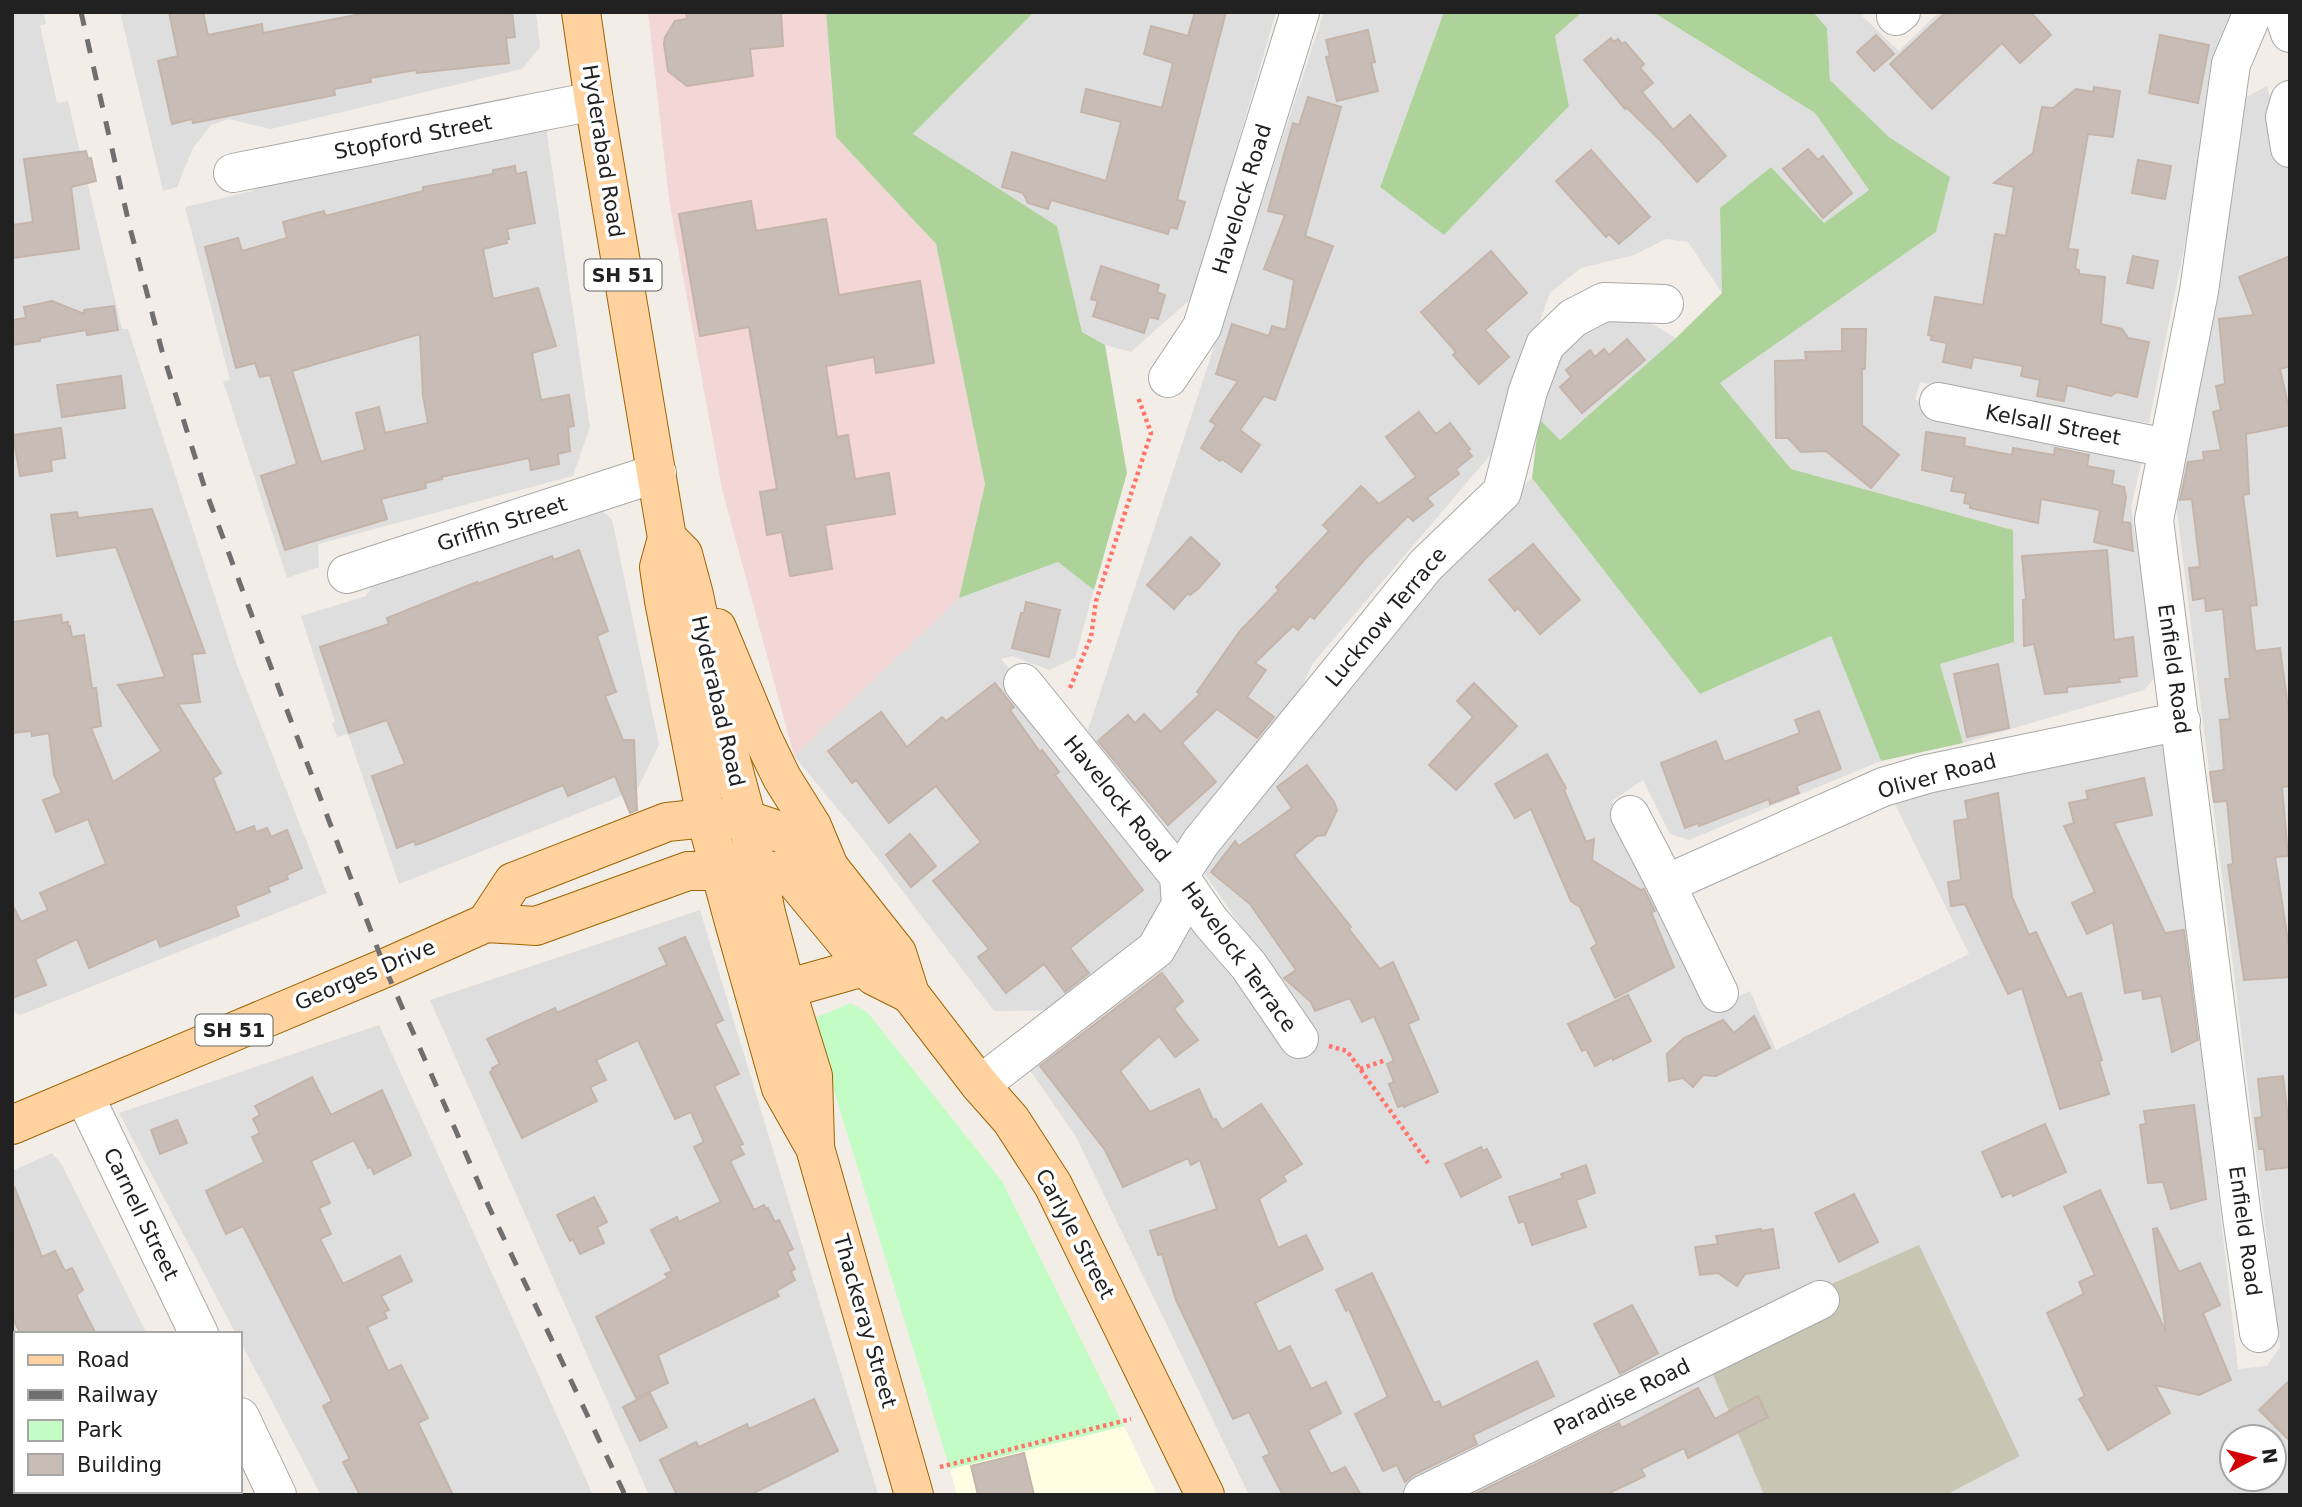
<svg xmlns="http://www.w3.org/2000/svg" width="2302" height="1507" viewBox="0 0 2302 1507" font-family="'DejaVu Sans',sans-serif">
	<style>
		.residential { fill: #dfdede; fill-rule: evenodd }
		.commercial { fill: #f3d6d6 }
		.education { fill: #fffee3 }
		.construction { fill: #c7c6b2 }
		.forest { fill: #add39a }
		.park { fill: #c4fcc6 }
		.building { fill: #c7bdb6; stroke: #c4b4a9; stroke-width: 2; fill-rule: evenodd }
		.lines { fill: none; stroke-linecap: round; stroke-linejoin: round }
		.minor-casing { stroke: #a8a8a8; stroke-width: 40 }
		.major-casing { stroke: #9e6400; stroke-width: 40 }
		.path { stroke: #ff756b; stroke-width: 4.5; stroke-dasharray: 3.5 3.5; stroke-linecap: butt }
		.minor { stroke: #fff; stroke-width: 38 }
		.major { stroke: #ffd29f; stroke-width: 38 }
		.rail { stroke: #6f6f6f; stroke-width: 5; stroke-dasharray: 14 14; stroke-linecap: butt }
		.labels { text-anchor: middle; stroke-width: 7; stroke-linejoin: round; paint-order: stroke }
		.shield { fill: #fff; stroke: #646464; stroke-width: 2 }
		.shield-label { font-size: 19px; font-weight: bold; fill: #212121 }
		.street-label { font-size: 21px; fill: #212121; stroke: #fff }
	</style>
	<rect width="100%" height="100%" fill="#f2eee7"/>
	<g class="residential">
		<polygon points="12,12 44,12 46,24 40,25 57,103 68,101 122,329 128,329 237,665 327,893 20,1015 12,1011"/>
		<polygon points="120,12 536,12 540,47 522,69 271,129 229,119 211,125 193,148 177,187 163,191"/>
		<polygon points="1034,12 1276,12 1193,297 1131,352 1105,345 1082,332 1057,226 913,134"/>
		<polygon points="1324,12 1444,12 1380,186 1569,106 1555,36 1582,12 1653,12 1815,113 1869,190 1824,223 1771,167 1720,208 1722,293 1688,242 1666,239 1634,255 1581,268 1550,293 1522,370 1499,445 1313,663 1285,722 1178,856 1085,739"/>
		<polygon points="1813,12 1866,12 1862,16 1899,51 1939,12 2231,12 2149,423 1920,382 1915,400 2145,447 2131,507 2156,676 2144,690 1963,743 1940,663 2013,530 1791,469 1720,383 1936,232 1949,177 1889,137 1830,80 1827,28"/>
		<path d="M2267 86 2282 144 2290 158V1495H1946L2020 1455 1919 1246 1766 1311 1397 1495H1249L1075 1135 1027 1066 1193 917 1291 1054 1318 1037 1202 870 1402 589 1532 478 1700 694 1831 636 1881 761 1689 840 1670 834 1643 780 1612 801 1712 1009 1750 991 1776 1050 1969 954 1893 800 2167 742 2238 1369 2267 1366 2280 1347 2176 503 2246 97ZM2232 1437H2274V1479H2232Z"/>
		<polygon points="546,127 590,427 573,476 318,544 319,567 287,578 223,381 230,380 185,207 253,191 282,169"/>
		<polygon points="1601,318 1642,318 1676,338 1559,440 1539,419 1553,345"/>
		<polygon points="588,500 612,519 659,745 637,790 399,884 348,734 337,737 332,723 335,722 301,616 366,596 383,569"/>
		<polygon points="1058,562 1094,590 1075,658 1049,670 1012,656 1001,659 1168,857 1169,881 1151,938 1059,1010 994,1011 862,838 794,756 959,598"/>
		<polygon points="700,910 878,1494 877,1495 649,1495 430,1000"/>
		<polygon points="379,1025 593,1495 321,1495 240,1341 240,1334 236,1334 119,1113"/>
		<polygon points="52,1153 62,1165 147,1334 16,1334 16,1491 227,1491 229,1495 12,1495 12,1171"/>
		<polygon points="1701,1346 1764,1495 1408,1495"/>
	</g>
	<polygon class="commercial" points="648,12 826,12 836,137 936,244 985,484 959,598 794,756 722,489 669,200"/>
	<polygon class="education" points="1124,1426 1157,1495 957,1495 950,1469"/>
	<polygon class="construction" points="1919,1245 2020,1456 1946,1495 1764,1495 1701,1346 1831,1284"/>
	<g class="forest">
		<polygon points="826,12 1034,12 913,134 1057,226 1082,332 1105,345 1127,473 1094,590 1058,562 959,598 985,484 936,244 836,137"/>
		<polygon points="1444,12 1582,12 1555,36 1569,106 1444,235 1380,187"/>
		<polygon points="1653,12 1813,12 1827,28 1830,80 1889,137 1950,177 1936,232 1720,383 1791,469 2013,530 2014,642 1940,664 1963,743 1881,761 1831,636 1700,694 1532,478 1539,419 1560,440 1676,338 1722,293 1720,208 1771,167 1824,223 1869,190 1815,113"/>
	</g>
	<polygon class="park" points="851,1003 868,1013 1002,1181 1124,1426 950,1469 812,1019"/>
	<g class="building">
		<polygon points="169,12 203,12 208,35 262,24 263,33 371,12 512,12 515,37 506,38 509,63 417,73 416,70 370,78 371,82 334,89 335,95 193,123 192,119 172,124 158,61 178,56"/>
		<polygon points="686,12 781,12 783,46 750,49 753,76 687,86 668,71 664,44 665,37 675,21 687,19"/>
		<polygon points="1195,12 1226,12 1177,200 1185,202 1177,229 1170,227 1168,234 1051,200 1048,209 1028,203 1023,193 1002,187 1012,152 1106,181 1121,122 1081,112 1086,89 1162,108 1173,63 1144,54 1151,26 1188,36"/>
		<polygon points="1946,12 2031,12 2051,35 2020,63 2002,43 1932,109 1890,64"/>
		<polygon points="1368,30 1375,62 1371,63 1378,91 1337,101 1326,57 1330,56 1326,40"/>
		<polygon points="1876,35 1894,54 1874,71 1857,52"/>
		<polygon points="2160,35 2209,45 2198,103 2149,93"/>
		<polygon points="1611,38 1614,42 1618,39 1622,44 1625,42 1644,64 1640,68 1653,83 1642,92 1673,130 1690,115 1726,156 1697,182 1661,141 1627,108 1625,109 1584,60"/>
		<polygon points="2094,87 2120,91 2113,137 2088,134 2068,249 2078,250 2075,269 2079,270 2079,274 2105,277 2101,324 2122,329 2128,338 2149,342 2137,397 2117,392 2111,396 2067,385 2064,401 2037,396 2040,380 2021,376 2023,366 1973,357 1971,368 1943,362 1947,343 1931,340 1932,336 1928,335 1935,297 1983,305 1995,234 2006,236 2014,187 1994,183 2033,153 2042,107 2053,108 2076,89 2093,92"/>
		<polygon points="1308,97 1341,107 1305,236 1333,246 1275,400 1264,396 1240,430 1260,445 1241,472 1222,459 1220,461 1201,448 1216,425 1210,421 1238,381 1216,374 1232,324 1269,336 1272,326 1286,330 1294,280 1264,269 1285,215 1268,211 1293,123 1299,125"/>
		<polygon points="1808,149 1818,160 1823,156 1852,193 1823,218 1783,169"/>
		<polygon points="1591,150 1650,217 1619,244 1609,234 1606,237 1556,181"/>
		<polygon points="86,151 88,159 91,158 96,181 71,187 79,249 12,258 12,225 33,222 24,159"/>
		<polygon points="2138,160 2171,166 2165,199 2132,193"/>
		<path d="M515 166 516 174 526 172 535 223 507 229 509 239H506L507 243 483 249 493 299 538 288 556 346 532 353 541 400 569 395 574 426 568 427 570 451 558 454 559 464 531 470 529 458 441 477 442 479 425 483 426 488 381 499 387 519 285 550 261 476 297 464 270 375 260 377 255 363 236 368 205 247 238 238 242 251 287 238 283 222 324 211 325 216 423 191V187L493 174V170ZM420 334 423 396 428 423 385 433 379 407 356 413 365 450 321 462 292 371Z"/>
		<polygon points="751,201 756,231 826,219 839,295 920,281 934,363 876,373 874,357 826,366 837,437 848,435 855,479 889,473 895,514 825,525 832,569 790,576 782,532 767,535 760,492 777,489 749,327 700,336 679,214"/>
		<polygon points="1491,251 1527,293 1485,330 1509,357 1479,384 1453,355 1456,352 1421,312"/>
		<polygon points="2133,256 2158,261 2153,288 2127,283"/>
		<polygon points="2290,256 2290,366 2280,369 2290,413 2290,425 2246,434 2249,494 2243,495 2257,605 2250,606 2255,651 2280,648 2290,723 2290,786 2282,787 2288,856 2275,857 2290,954 2290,977 2244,980 2228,865 2233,864 2227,801 2214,802 2210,772 2224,770 2220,720 2230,719 2225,679 2230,679 2223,609 2206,611 2205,598 2193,600 2189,568 2200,567 2192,499 2180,500 2188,462 2204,460 2203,452 2221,450 2213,412 2221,410 2216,386 2225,384 2219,319 2254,315 2239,277"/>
		<polygon points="1101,266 1159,285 1157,292 1165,295 1158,319 1149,317 1144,333 1093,316 1098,301 1091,299"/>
		<polygon points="52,301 84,314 84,310 114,306 118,330 87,335 86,330 40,338 40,341 12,345 12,320 26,318 24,307"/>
		<polygon points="1842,329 1866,329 1865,369 1862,369 1862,425 1899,455 1871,488 1826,451 1801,452 1788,438 1776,438 1775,361 1806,360 1805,352 1842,351"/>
		<polygon points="1627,339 1645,360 1582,413 1560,387 1571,377 1566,370 1590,350 1595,357 1604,349 1609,355"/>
		<polygon points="121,376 125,408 62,417 57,385"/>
		<polygon points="1419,412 1436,434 1450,423 1470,449 1467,450 1472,456 1456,469 1459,474 1427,498 1433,505 1413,521 1408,516 1365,559 1314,619 1310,616 1298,630 1293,626 1255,663 1266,670 1247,697 1274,717 1257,738 1217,709 1182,743 1216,782 1168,825 1098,741 1128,715 1135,723 1144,714 1161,732 1200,694 1197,692 1240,631 1279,590 1276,587 1329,531 1323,525 1361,486 1379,504 1416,477 1386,437"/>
		<polygon points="61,428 65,458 51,460 52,471 20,476 13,435"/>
		<polygon points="1926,432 1965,438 1964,446 2012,455 2013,448 2054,455 2055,448 2089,455 2087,466 2114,471 2112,484 2124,487 2126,497 2122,522 2130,523 2133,551 2094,542 2100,510 2041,499 2038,523 1970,508 1970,504 1964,503 1966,493 1951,491 1954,477 1922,470"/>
		<polygon points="152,509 205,653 192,654 200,702 178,704 221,773 213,778 236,833 254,826 256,832 267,828 271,837 287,830 302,868 286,875 288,879 268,887 270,892 235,906 239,916 160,947 157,938 89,968 77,939 35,959 46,985 12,998 12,904 21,922 25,920 48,910 40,893 106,864 88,819 56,832 43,800 62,793 54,775 49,733 32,736 31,731 12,733 12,622 61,615 62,623 68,622 68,627 70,626 72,637 84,635 92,688 96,688 101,726 91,728 113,782 161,751 118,685 165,677 116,547 57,556 51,515 77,512 78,518"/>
		<polygon points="1191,537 1220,564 1198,589 1190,595 1188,593 1174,609 1147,585"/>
		<polygon points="1533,544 1580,600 1540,634 1518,608 1515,611 1489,580"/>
		<polygon points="579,550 608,631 597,636 616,692 605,696 623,740 634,740 637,810 630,813 615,776 568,796 563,785 434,838 416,845 414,841 397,848 372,776 405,764 387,720 349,733 320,647 389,624 387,618 477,582 477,584 552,556 554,560"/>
		<polygon points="2107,550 2114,640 2133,637 2137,676 2119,678 2120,682 2067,687 2067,692 2045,694 2034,644 2024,646 2023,600 2026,600 2022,556"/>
		<polygon points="1026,602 1060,610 1049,657 1012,648 1021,613 1024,613"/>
		<polygon points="1998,664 2009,728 1967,737 1954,674"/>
		<polygon points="995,683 1014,707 1010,710 1040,752 1042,750 1059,772 1055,775 1143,890 1070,948 1089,973 1065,992 1044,964 1006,993 978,957 989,949 933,881 981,842 936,786 889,823 856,780 852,783 828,751 881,712 907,747 942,717 946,721"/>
		<polygon points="1474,683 1517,726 1456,790 1429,765 1473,717 1457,701"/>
		<polygon points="1819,711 1841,769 1796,786 1799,793 1770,804 1769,799 1699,826 1698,823 1685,828 1661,763 1716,741 1724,762 1800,733 1795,720"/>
		<polygon points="1547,754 1566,788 1564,790 1586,842 1594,839 1592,860 1641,890 1644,889 1655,911 1651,912 1674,967 1615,998 1591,948 1597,944 1580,907 1571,901 1531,809 1515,818 1495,784"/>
		<polygon points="1307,765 1334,802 1337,810 1325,835 1317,836 1294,855 1351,927 1349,929 1380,969 1393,962 1419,1019 1408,1024 1438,1092 1404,1107 1404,1105 1398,1107 1389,1084 1394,1082 1387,1064 1394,1061 1374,1016 1362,1022 1350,998 1315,1011 1311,1002 1284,978 1296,970 1250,904 1211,872 1235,841 1239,846 1292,808 1277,787"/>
		<polygon points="2144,778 2152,815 2114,823 2165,933 2184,930 2198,1040 2172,1052 2161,996 2143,999 2142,990 2125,993 2113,922 2087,934 2072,903 2095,892 2064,826 2074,823 2069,803 2088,799 2086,791"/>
		<polygon points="1998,793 2012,897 2029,935 2036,932 2067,998 2081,993 2102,1060 2099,1061 2109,1094 2060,1109 2022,988 2008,994 1965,904 1951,906 1948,882 1961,880 1954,821 1968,819 1965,801"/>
		<polygon points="910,834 936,866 911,887 886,855"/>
		<polygon points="685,937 723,1020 715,1024 739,1074 714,1086 743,1144 739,1146 744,1154 730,1161 754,1210 764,1205 766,1209 768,1208 775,1222 779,1220 793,1249 787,1252 795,1269 791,1271 795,1280 776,1291 779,1296 658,1355 668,1383 636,1398 596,1317 668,1278 665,1274 672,1271 651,1230 677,1217 679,1222 721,1202 694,1147 704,1142 691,1112 675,1119 638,1040 596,1060 606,1080 590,1087 597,1101 522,1138 490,1072 493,1070 492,1068 500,1064 487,1039 555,1008 557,1013 667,965 659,948"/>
		<polygon points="1162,973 1183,1001 1174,1009 1198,1040 1175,1057 1159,1036 1120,1071 1150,1112 1199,1089 1213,1120 1216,1119 1222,1130 1261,1104 1302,1164 1283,1176 1286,1181 1259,1199 1278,1248 1306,1235 1323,1269 1255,1303 1278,1352 1290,1346 1311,1389 1326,1382 1341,1413 1308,1430 1331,1474 1345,1467 1361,1495 1283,1495 1263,1457 1270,1454 1249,1412 1233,1419 1176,1300 1162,1254 1158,1255 1150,1231 1217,1209 1200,1160 1191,1165 1188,1158 1123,1187 1105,1150 1040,1066"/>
		<polygon points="1628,995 1651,1041 1613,1060 1613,1057 1595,1066 1586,1049 1582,1051 1568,1024"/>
		<polygon points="1754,1016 1770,1048 1716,1076 1703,1075 1693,1087 1683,1078 1669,1081 1667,1054 1684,1038 1723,1020 1734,1033"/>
		<polygon points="2283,1076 2290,1134 2290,1167 2266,1170 2264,1149 2259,1149 2255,1118 2262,1117 2258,1079"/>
		<polygon points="312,1077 331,1115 382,1090 411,1155 374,1174 371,1167 368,1168 354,1140 311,1161 330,1203 319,1208 331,1234 320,1239 343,1284 400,1256 412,1281 381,1296 389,1310 384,1312 387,1318 367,1327 388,1371 401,1365 428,1418 418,1423 453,1495 360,1495 343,1462 350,1459 323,1406 332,1401 265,1269 243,1226 226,1234 206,1191 264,1162 252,1137 260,1133 253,1119 260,1115 255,1106"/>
		<polygon points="2194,1105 2206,1199 2171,1209 2163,1182 2148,1183 2140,1125 2146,1124 2144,1111"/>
		<polygon points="177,1120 187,1143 160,1154 151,1130"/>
		<polygon points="2045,1124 2066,1172 2013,1196 2011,1193 2002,1197 1982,1152"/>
		<polygon points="1481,1147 1483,1151 1487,1149 1501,1177 1461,1197 1445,1164"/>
		<polygon points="1586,1165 1595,1193 1576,1200 1586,1227 1532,1245 1524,1221 1519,1223 1509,1197 1563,1178 1561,1174"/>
		<polygon points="14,1186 42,1257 55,1251 65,1271 72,1268 83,1290 76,1295 96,1334 21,1334 12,1317"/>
		<polygon points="2100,1190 2166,1332 2153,1229 2157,1228 2179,1272 2200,1263 2220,1305 2203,1313 2231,1380 2199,1395 2155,1385 2170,1413 2108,1450 2079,1399 2085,1396 2047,1313 2084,1294 2079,1282 2095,1275 2064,1207"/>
		<polygon points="1854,1194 1878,1242 1839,1262 1815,1213"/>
		<polygon points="594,1197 607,1222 597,1227 604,1243 580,1254 573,1239 570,1241 557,1215"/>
		<polygon points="1761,1229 1761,1231 1773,1229 1779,1268 1745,1274 1737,1286 1718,1273 1700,1275 1695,1247 1718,1244 1716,1236"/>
		<polygon points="1372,1273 1434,1403 1439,1401 1442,1408 1537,1361 1554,1396 1473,1435 1477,1444 1413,1475 1405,1482 1397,1465 1383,1471 1355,1414 1388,1397 1349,1309 1346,1311 1336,1290"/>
		<polygon points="1632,1305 1658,1353 1620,1374 1594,1324"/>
		<polygon points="2290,1380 2290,1441 2259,1410"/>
		<polygon points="1698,1388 1715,1419 1758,1396 1768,1417 1688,1458 1684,1448 1641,1469 1645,1476 1605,1495 1473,1495 1619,1423 1622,1428"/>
		<polygon points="650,1393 667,1427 640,1441 623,1407"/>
		<polygon points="814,1399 838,1451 750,1495 677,1495 660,1460 696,1442 699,1447 747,1424 749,1429"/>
		<polygon points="1024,1453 1034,1495 978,1495 971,1466"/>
	</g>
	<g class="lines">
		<g class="minor-casing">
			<g id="minor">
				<polyline points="2253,12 2231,64 2199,291 2154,520 2242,1217 2259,1333"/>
				<polyline points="2283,12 2290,33"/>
				<polyline points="1896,16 1901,12"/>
				<polyline points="2290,100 2285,117 2290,148"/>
				<polyline points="233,173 594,101"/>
				<polyline points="1168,378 1202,327 1300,12"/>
				<polyline points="1939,402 2167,448"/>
				<polyline points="347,574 657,473"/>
				<polyline points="1630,815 1666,884 1719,993"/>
				<polyline points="1666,884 1883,787 1927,774 2181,721"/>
				<polyline points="1299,1039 1249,966 1210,921 1179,876 1201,842 1426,565 1502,492 1528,391 1545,345 1573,318 1604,302 1664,304"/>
				<polyline points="980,1085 1156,949 1181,905 1179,876 1023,683"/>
				<polyline points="84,1095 199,1334"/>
				<polyline points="240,1417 277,1495"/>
				<polyline points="1423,1495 1820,1300"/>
			</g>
		</g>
		<g class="major-casing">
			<g id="major">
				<polyline points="581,12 594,101 667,538 659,567 664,601 706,818 734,922 781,1088 815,1148 914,1495"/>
				<polyline points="667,538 683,554 694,595 719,715 747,820 766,913 786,989 813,1076 815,1143"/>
				<polyline points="717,628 763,739 782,778 812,826 827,862"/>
				<polyline points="486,923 513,882 667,822 706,818 747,820 769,827 798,842 829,867 897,953 910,994 980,1085 1011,1120 1053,1185 1205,1495"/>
				<polyline points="786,989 867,966"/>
				<polyline points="12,1125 385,968 486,923 536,926 688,871 780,871 796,882 874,976 910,994"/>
			</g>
		</g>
		<g class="path">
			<polyline points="1070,688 1091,637 1096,601 1151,433 1138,397"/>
			<polyline points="1329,1046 1347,1051 1428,1163"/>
			<polyline points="1360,1069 1386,1060"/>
			<polyline points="940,1467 1131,1419"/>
		</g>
		<use href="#minor" class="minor"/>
		<use href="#major" class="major"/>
		<polyline class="rail" points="81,12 129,224 162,351 205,489 285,705 385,968 489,1207 625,1495"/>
	</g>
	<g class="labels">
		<g class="shield">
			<rect x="584.5" y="259.5" width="77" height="31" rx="5"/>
			<rect x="195.5" y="1014.5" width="77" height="31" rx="5"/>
		</g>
		<g class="shield-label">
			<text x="623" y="282">SH 51</text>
			<text x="234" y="1037">SH 51</text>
		</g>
		<g class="street-label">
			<text transform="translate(413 137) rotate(-11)" y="7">Stopford Street</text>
			<text transform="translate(603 151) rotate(81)" y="7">Hyderabad Road</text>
			<text transform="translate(1242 199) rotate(-73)" y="7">Havelock Road</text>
			<text transform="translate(2053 425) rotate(11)" y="7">Kelsall Street</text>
			<text transform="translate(502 524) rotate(-18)" y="7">Griffin Street</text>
			<text transform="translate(1386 617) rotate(-50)" y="7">Lucknow Terrace</text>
			<text transform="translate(2174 669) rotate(82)" y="7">Enfield Road</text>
			<text transform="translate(718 701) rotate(77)" y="7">Hyderabad Road</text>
			<text transform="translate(1937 776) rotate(-15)" y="7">Oliver Road</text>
			<text transform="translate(1117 799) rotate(51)" y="7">Havelock Road</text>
			<text transform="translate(1239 957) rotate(54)" y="7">Havelock Terrace</text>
			<text transform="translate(365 975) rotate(-23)" y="7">Georges Drive</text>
			<text transform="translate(141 1214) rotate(64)" y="7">Carnell Street</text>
			<text transform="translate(2245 1231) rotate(82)" y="7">Enfield Road</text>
			<text transform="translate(1075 1234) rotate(62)" y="7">Carlyle Street</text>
			<text transform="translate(865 1321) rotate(74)" y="7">Thackeray Street</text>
			<text transform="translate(1622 1397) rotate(-26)" y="7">Paradise Road</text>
		</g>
	</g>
	<rect width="2302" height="1507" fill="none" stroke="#212121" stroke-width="28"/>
	<rect x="14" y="1332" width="228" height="161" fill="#ffffff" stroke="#a6a6a6" stroke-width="2"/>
	<rect x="28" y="1355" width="35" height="10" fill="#ffd29f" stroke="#a6a6a6" stroke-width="2"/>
	<text x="77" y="1367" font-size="21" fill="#212121">Road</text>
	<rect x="28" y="1390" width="35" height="10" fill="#6f6f6f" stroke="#a6a6a6" stroke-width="2"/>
	<text x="77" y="1402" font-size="21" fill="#212121">Railway</text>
	<rect x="28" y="1420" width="35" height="21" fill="#c4fcc6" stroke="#a6a6a6" stroke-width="2"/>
	<text x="77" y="1437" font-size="21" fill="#212121">Park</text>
	<rect x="28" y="1454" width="35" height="21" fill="#c7bdb6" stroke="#a6a6a6" stroke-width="2"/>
	<text x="77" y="1472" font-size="21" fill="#212121">Building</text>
	<g transform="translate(2253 1458) rotate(83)"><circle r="33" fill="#ffffff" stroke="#a6a6a6" stroke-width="2"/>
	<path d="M0-5L12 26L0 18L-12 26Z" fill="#d20007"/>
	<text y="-10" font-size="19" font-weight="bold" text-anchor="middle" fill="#212121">N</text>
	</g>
</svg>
